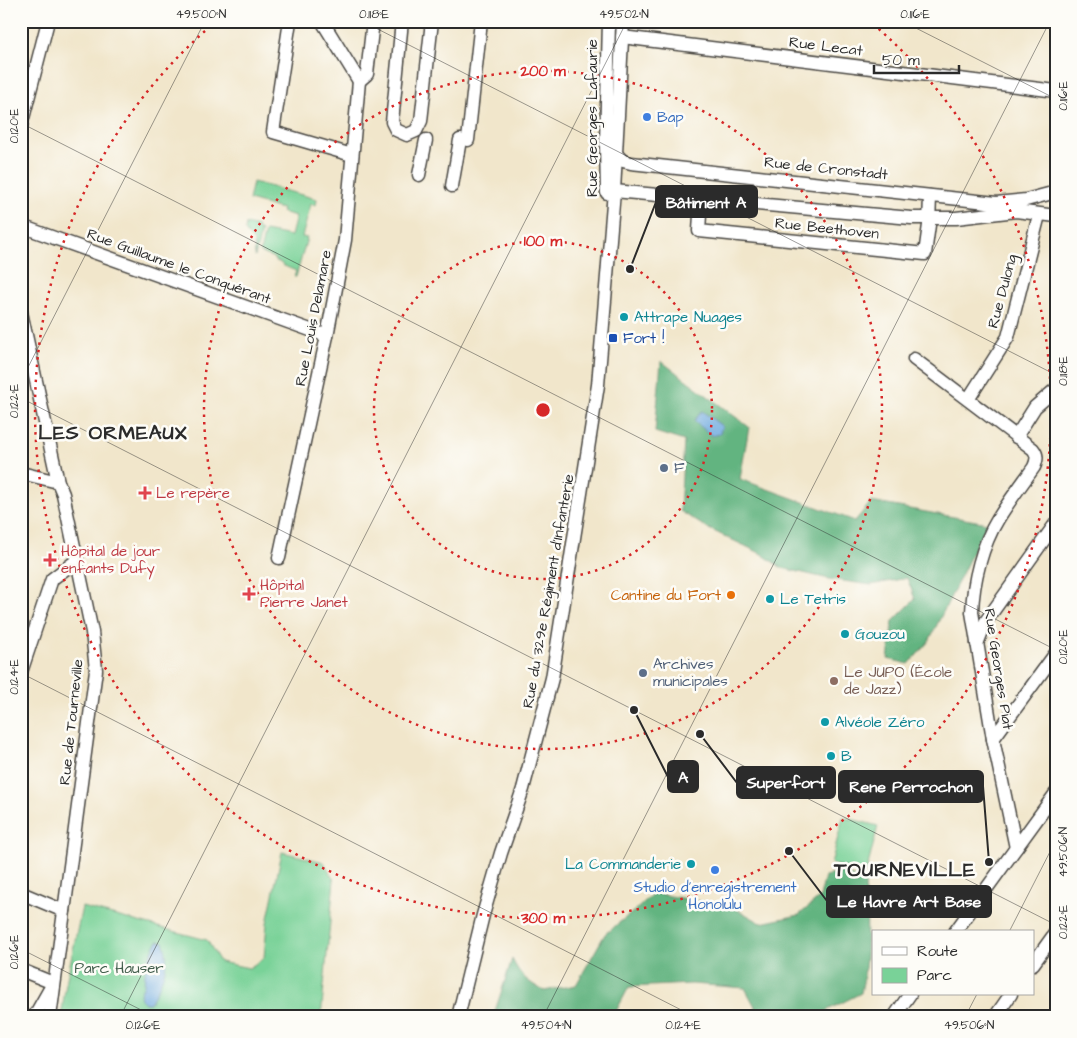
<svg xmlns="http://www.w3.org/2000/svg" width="1077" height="1038" viewBox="0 0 1077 1038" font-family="'Architects Daughter',sans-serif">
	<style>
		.green { fill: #79d298; stroke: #527e62 }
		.forest { fill: #62b480; stroke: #467056 }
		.water { fill: #70aae0; stroke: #4e6a86 }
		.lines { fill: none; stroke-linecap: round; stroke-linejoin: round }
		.minor-casing { stroke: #494743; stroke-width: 15 }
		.minor { stroke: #fff; stroke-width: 12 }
		.ticks { fill: none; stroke: #2b2b2b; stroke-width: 1; stroke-opacity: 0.45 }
		.ring { fill: none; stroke: #d62828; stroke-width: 2.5; stroke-dasharray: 2.5 5 }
		.shop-dot { fill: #3f7fe0; stroke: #fdfcf7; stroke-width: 2 }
		.culture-dot { fill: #0f9aa8; stroke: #fdfcf7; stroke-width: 2 }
		.transit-dot { fill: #1a4fb4; stroke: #fdfcf7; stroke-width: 2 }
		.service-dot { fill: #5c6f8a; stroke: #fdfcf7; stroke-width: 2 }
		.health-dot { fill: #e0444e; stroke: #fdfcf7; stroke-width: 2 }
		.food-dot { fill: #e8710a; stroke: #fdfcf7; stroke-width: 2 }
		.education-dot { fill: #8d6e63; stroke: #fdfcf7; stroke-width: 2 }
		.labels { text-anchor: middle; stroke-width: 5; stroke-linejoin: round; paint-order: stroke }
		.street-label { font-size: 15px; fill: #2b2b2b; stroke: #fdfcf7 }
		.shop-label { font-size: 15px; fill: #366cbe; stroke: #fdfcf7; text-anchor: start }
		.culture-label { font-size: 15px; fill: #0d838f; stroke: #fdfcf7; text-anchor: start }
		.transit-label { font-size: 15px; fill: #164399; stroke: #fdfcf7; text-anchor: start }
		.service-label { font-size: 15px; fill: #4e5e75; stroke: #fdfcf7; text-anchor: start }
		.health-label { font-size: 15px; fill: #be3a42; stroke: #fdfcf7; text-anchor: start }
		.food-label { font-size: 15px; fill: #c56008; stroke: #fdfcf7; text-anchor: end }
		.education-label { font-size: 15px; fill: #785e54; stroke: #fdfcf7; text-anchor: start }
		.park-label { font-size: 15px; fill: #425d4c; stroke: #fdfcf7 }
		.district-label { font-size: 20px; font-weight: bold; letter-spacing: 1px; fill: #2b2b2b; stroke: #fdfcf7 }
		.centre { fill: #d62828; stroke: #fdfcf7; stroke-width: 2.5 }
		.ring-label { font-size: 15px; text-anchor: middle; font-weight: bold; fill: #d62828; stroke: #fdfcf7; stroke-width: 5; stroke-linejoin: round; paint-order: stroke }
		.leader { fill: none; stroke: #2b2b2b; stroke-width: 2 }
		.callout-dot { fill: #2b2b2b; stroke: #fdfcf7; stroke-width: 2 }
		.callout { fill: #2b2b2b; stroke: #2b2b2b; stroke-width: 2 }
		.callout-label { font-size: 16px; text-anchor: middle; font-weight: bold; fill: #fff }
		.neatline { fill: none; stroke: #2b2b2b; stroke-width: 2 }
		.ticks-label { font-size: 12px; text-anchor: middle; fill: #2b2b2b }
	</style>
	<rect width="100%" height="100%" fill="#fdfcf7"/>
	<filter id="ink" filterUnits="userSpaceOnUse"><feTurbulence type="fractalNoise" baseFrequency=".02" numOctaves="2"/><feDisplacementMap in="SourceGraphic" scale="10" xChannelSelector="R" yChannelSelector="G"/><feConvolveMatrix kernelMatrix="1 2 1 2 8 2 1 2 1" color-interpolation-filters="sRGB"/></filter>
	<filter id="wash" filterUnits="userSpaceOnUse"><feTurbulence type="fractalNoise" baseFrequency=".0096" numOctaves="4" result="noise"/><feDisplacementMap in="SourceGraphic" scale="20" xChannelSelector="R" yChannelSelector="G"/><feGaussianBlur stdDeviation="1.12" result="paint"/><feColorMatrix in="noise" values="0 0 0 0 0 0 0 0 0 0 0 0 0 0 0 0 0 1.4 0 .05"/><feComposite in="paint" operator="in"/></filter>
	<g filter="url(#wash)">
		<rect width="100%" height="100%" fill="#f1e6cb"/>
		<g class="green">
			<polygon points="253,182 317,199 316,205 311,204 302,237 307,238 296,277 294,277 296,271 282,265 281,263 274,260 274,258 260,252 265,231 291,236 296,216 281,212 282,209 249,200"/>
			<polygon points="246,224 258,227 257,229 261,231 255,257 254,242 245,231"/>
			<polygon points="843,817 878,826 866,873 831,864"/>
			<polygon points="282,852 324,862 334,880 321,1017 61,1017 66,983 82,907 207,940 220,962 249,968 264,958 267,923"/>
		</g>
		<g class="forest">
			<polygon points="661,361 749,427 740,479 855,521 871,502 987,523 929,641 909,664 888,659 893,621 915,599 907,578 871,585 829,579 782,568 760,553 707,528 680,511 684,441 655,432"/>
			<path d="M843 872 865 882C867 919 869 957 861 993L818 1015 812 1017H768L758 1012 745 988 692 984 629 987 613 1017H493L512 959C521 977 527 981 544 991L576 985 605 934 639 907 653 893 733 907 761 923 799 915 820 897 825 876Z"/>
		</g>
		<g class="water">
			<polygon points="702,411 722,426 720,434 712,436 694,421"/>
			<path d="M158 941 163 942C172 963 161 984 150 1003H145L141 999 140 994 144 984 146 965 154 947Z"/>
		</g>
	</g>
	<g filter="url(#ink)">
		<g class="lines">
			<g class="minor-casing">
				<g id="minor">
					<polyline points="290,21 273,132 352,155"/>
					<polyline points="322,21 359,81"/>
					<polyline points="402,21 392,122 396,130 407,135 416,131 421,121 432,21"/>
					<polyline points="622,37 1056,91"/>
					<polyline points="359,81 367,74 373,21"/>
					<polyline points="21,126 48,21"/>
					<polyline points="468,140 481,21"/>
					<polyline points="616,154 623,161 631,163 996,203 1026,200 1056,192"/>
					<polyline points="419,175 426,140"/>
					<polyline points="452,186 460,140"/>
					<polyline points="614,191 911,218 956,218 1016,211 1056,216"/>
					<polyline points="607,193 606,144 609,21"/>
					<polyline points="701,198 699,231 925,254 929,225 930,196"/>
					<polyline points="21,226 327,336"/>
					<polyline points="21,312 58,482 63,494 92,632 96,670 50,1017"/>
					<path d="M914 359 1033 449C1038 455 1037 460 1034 467 1022 484 1009 501 998 519 982 545 973 581 972 612L993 739 1016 848"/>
					<polyline points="971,395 1008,337 1039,215"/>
					<polyline points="1016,437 1035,407 1056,389"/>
					<polyline points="21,473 58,482"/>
					<polyline points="279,558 327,336 345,240 359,81"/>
					<polyline points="977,644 986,621 1056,523"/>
					<polyline points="21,672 52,579 76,561"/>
					<polyline points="993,739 1056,653"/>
					<polyline points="21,893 64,911"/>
					<polyline points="955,932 1056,793"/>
					<polyline points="1033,964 1056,932"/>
					<polyline points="21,970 53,983"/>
					<polyline points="34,1017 51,987"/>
					<polyline points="458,1017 483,915 501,853 523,789 552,678 598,385 614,191 623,21"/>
					<polyline points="894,1017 910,994"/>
					<polyline points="995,1017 1011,994"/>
				</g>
			</g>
			<use href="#minor" class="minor"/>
		</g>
	</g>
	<path class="ticks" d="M362 21 1056 375M902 21 1056 99M21 123 1056 650M21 381 205 21M21 398 1056 925M21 673 695 1017M1009 932 1056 840M21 949 155 1017M120 1017 627 21M543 1017 1050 21M965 1017 977 994"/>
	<g class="ring">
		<circle cx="543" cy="410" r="169"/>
		<circle cx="543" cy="410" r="339"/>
		<path d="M873 24A508 508 0 1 1 213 24"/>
	</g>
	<g class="shop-dot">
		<circle cx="647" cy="117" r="5"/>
		<circle cx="715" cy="870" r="5"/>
	</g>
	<g class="culture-dot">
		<circle cx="624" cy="317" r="5"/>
		<circle cx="770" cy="599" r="5"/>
		<circle cx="845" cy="634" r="5"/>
		<circle cx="825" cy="722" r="5"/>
		<circle cx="831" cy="756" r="5"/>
		<circle cx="691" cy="864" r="5"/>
	</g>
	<rect class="transit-dot" x="608" y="333" width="10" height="10" rx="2.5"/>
	<g class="service-dot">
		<circle cx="664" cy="468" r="5"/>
		<circle cx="643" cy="673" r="5"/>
	</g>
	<g class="health-dot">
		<path d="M142.5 485.5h5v5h5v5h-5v5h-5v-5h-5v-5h5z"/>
		<path d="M47.5 552.5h5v5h5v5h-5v5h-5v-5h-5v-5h5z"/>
		<path d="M246.5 586.5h5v5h5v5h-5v5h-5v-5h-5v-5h5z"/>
	</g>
	<circle class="food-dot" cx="731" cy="595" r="5"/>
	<circle class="education-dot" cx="834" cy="681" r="5"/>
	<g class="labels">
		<g class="street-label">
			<text transform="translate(826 46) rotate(7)" y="5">Rue Lecat</text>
			<text transform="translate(592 118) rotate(-90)" y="5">Rue Georges Lafaurie</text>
			<text transform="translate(826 168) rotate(6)" y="5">Rue de Cronstadt</text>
			<text transform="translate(827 228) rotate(6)" y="5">Rue Beethoven</text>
			<text transform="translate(179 266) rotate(20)" y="5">Rue Guillaume le Conquérant</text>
			<text transform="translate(1002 291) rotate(-75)" y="5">Rue Dulong</text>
			<text transform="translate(313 318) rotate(-79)" y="5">Rue Louis Delamare</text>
			<text transform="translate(548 591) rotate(-80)" y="5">Rue du 329e Régiment d'Infanterie</text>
			<text transform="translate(999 669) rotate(81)" y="5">Rue Georges Piat</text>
			<text transform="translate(71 722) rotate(-84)" y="5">Rue de Tourneville</text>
		</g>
		<g class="shop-label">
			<text x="657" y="122">Bap</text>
			<text x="715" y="892" text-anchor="middle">Studio d'enregistrement<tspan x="715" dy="17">Honolulu</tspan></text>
		</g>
		<g class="culture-label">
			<text x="634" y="322">Attrape Nuages</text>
			<text x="780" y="604">Le Tetris</text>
			<text x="855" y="639">Gouzou</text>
			<text x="835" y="727">Alvéole Zéro</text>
			<text x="841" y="761">B</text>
			<text x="681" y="869" text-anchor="end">La Commanderie</text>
		</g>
		<g class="transit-label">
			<text x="623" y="343">Fort !</text>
		</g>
		<g class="service-label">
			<text x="674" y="473">F</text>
			<text x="653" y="669">Archives<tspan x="653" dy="17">municipales</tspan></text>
		</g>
		<g class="health-label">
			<text x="156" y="498">Le repère</text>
			<text x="61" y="556">Hôpital de jour<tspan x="61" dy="17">enfants Dufy</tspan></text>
			<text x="260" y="590">Hôpital<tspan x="260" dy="17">Pierre Janet</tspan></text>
		</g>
		<g class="food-label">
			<text x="721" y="600">Cantine du Fort</text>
		</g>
		<g class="education-label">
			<text x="844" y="677">Le JUPO (École<tspan x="844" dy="17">de Jazz)</tspan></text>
		</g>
		<g class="park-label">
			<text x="119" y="973">Parc Hauser</text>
		</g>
		<g class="district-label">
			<text x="113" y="439">LES ORMEAUX</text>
			<text x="905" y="876">TOURNEVILLE</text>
		</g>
	</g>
	<circle cx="543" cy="410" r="8" class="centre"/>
	<g class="ring-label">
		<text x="543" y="76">200 m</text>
		<text x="543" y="246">100 m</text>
		<text x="543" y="923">300 m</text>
	</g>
	<path class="leader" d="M630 269L656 202M634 710L668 777M700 734L737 783M989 862L983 786M789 851L827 901"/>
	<g class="callout-dot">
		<circle cx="630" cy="269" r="5"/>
		<circle cx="634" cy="710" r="5"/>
		<circle cx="700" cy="734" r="5"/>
		<circle cx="989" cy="862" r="5"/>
		<circle cx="789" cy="851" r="5"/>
	</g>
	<g class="callout">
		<rect x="656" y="186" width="101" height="31" rx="5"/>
		<rect x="668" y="761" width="30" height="31" rx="5"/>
		<rect x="737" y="767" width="98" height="31" rx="5"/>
		<rect x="839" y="771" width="144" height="31" rx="5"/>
		<rect x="827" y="886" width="164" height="31" rx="5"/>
	</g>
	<g class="callout-label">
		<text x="706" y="208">Bâtiment A</text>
		<text x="683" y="783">A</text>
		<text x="786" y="788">Superfort</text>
		<text x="911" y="792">Rene Perrochon</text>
		<text x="909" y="907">Le Havre Art Base</text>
	</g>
	<rect width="1077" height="1038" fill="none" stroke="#fdfcf7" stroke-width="55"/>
	<rect x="872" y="930" width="162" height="65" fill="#fdfcf7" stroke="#a9a8a5"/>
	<rect x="882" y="947" width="25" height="8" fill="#ffffff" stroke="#a9a8a5"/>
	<text x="917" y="956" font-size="15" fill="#2b2b2b">Route</text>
	<rect x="882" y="968" width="25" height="15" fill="#79d298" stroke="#a9a8a5"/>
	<text x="917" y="980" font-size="15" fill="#2b2b2b">Parc</text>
	<path d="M874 65v8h85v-8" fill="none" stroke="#2b2b2b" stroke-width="2.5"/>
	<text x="882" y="65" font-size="15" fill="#2b2b2b" stroke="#fdfcf7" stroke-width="4" paint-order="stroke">50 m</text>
	<rect x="28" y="28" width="1022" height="982" class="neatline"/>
	<g class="ticks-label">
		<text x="201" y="18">49.500°N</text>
		<text x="374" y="18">0.118°E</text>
		<text x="624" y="18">49.502°N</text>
		<text x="915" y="18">0.116°E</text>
		<text transform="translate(1063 96) rotate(-90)" y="4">0.116°E</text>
		<text transform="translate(14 126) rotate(-90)" y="4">0.120°E</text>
		<text transform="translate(1063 371) rotate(-90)" y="4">0.118°E</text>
		<text transform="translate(14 401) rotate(-90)" y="4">0.122°E</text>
		<text transform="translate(1063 647) rotate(-90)" y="4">0.120°E</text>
		<text transform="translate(14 677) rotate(-90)" y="4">0.124°E</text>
		<text transform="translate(1063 852) rotate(-90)" y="4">49.506°N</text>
		<text transform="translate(1063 922) rotate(-90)" y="4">0.122°E</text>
		<text transform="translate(14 952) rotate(-90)" y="4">0.126°E</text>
		<text x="143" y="1029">0.126°E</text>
		<text x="546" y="1029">49.504°N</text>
		<text x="683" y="1029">0.124°E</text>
		<text x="969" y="1029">49.506°N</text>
	</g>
</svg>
